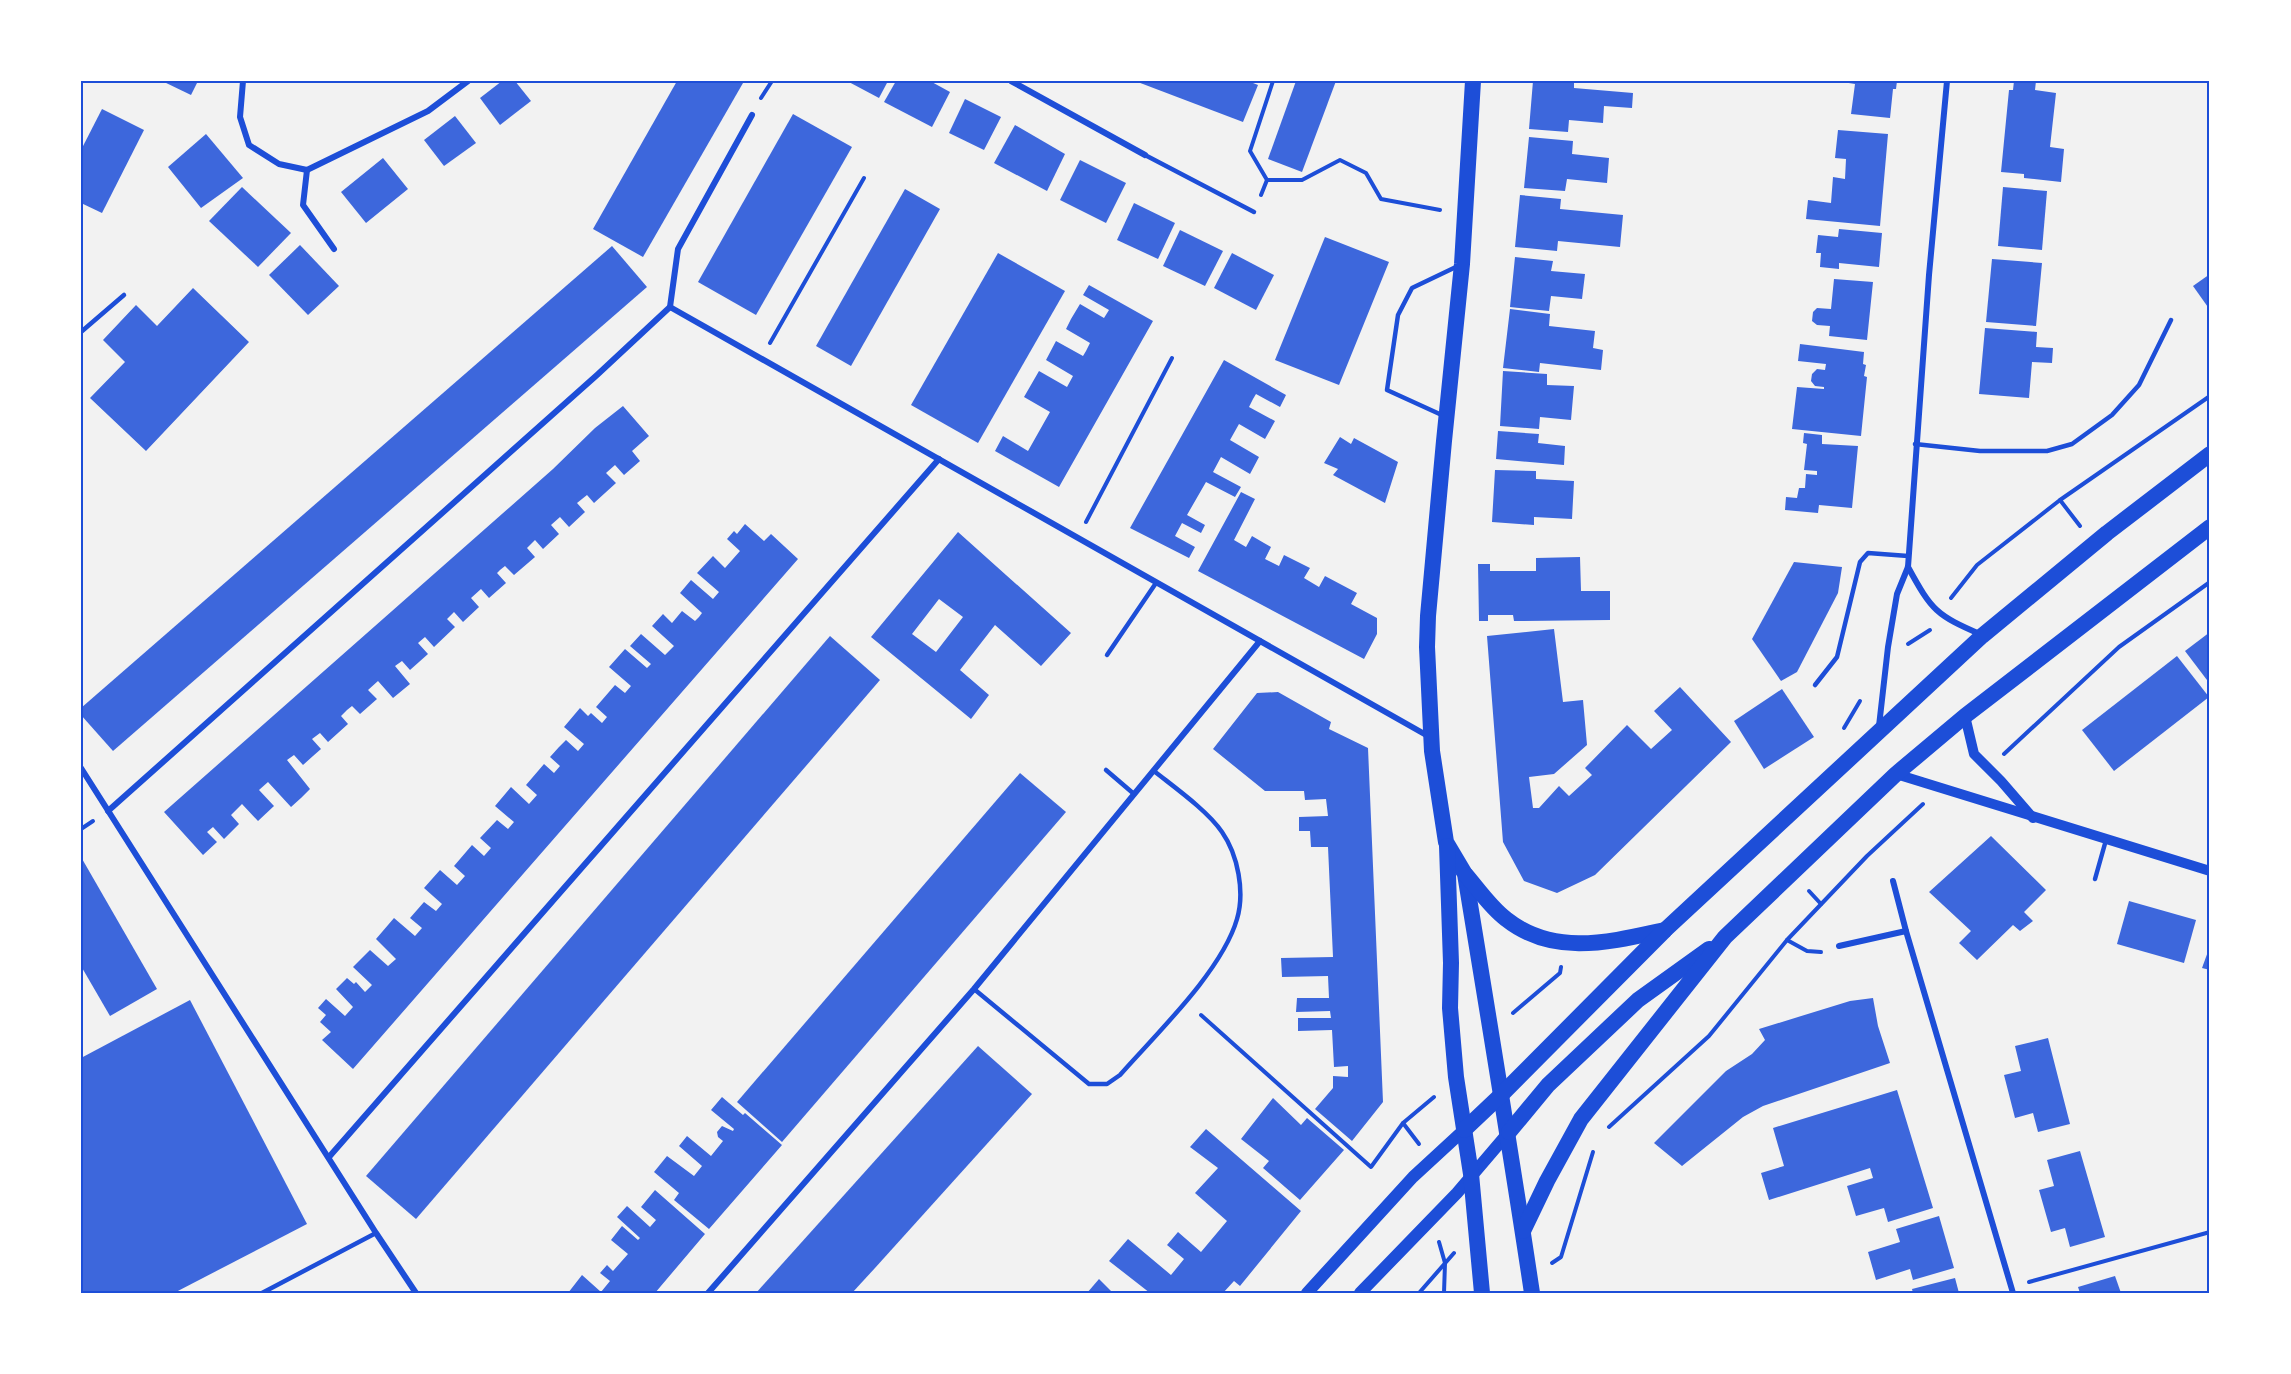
<svg xmlns="http://www.w3.org/2000/svg" width="2291" height="1374" viewBox="0 0 2291 1374" font-family="Mulish,sans-serif">
	<style>
		.building { fill: #3d67dc; fill-rule: evenodd }
		.lines { fill: none; stroke-linecap: round; stroke-linejoin: round }
		.path { stroke: #1d4ed8; stroke-width: 4 }
		.service { stroke: #1d4ed8; stroke-width: 4.5 }
		.minor { stroke: #1d4ed8; stroke-width: 6 }
		.tertiary { stroke: #1d4ed8; stroke-width: 10 }
		.secondary { stroke: #1d4ed8; stroke-width: 12 }
		.trunk { stroke: #1d4ed8; stroke-width: 16 }
		.neatline { fill: none; stroke: #1d4ed8; stroke-width: 2 }
	</style>
	<rect width="100%" height="100%" fill="#f2f2f2"/>
	<g class="building">
		<polygon points="162,81 198,81 191,95"/>
		<polygon points="502,81 515,81 531,101 500,125 480,98"/>
		<polygon points="677,81 739,81 743,83 643,257 593,229"/>
		<polygon points="847,81 888,81 879,98"/>
		<polygon points="896,81 930,81 950,92 932,127 884,102"/>
		<polygon points="1135,81 1248,81 1258,85 1243,122"/>
		<polygon points="1296,81 1336,81 1302,172 1268,159"/>
		<polygon points="1533,81 1574,81 1574,88 1633,93 1632,108 1604,106 1603,123 1569,120 1568,132 1529,129"/>
		<polygon points="1836,81 1897,81 1896,89 1893,89 1890,118 1851,114 1855,84"/>
		<polygon points="2014,81 2036,81 2035,90 2056,93 2050,147 2064,149 2061,182 2024,178 2024,174 2001,172 2009,90 2013,90"/>
		<polygon points="965,99 1001,117 984,150 949,133"/>
		<polygon points="102,109 144,130 102,213 81,203 81,150"/>
		<polygon points="793,114 852,147 756,315 698,282"/>
		<polygon points="455,116 476,143 444,166 424,140"/>
		<polygon points="1015,125 1065,154 1047,191 994,163"/>
		<polygon points="1838,130 1888,134 1880,226 1806,219 1808,200 1831,203 1833,177 1845,179 1846,159 1835,158"/>
		<polygon points="206,134 243,178 201,208 168,167"/>
		<polygon points="1529,137 1573,141 1572,154 1609,158 1607,183 1567,179 1565,191 1524,188"/>
		<polygon points="383,158 408,189 366,223 341,192"/>
		<polygon points="1080,160 1126,183 1106,223 1060,200"/>
		<polygon points="242,187 291,233 258,267 209,221"/>
		<polygon points="2003,187 2047,191 2042,250 1998,246"/>
		<polygon points="905,189 940,209 851,366 816,346"/>
		<polygon points="1520,195 1561,199 1560,209 1623,215 1620,247 1558,241 1557,251 1515,247"/>
		<polygon points="1134,203 1175,223 1158,259 1117,240"/>
		<polygon points="1839,229 1882,233 1879,267 1839,263 1839,269 1820,267 1821,253 1816,253 1818,235 1838,237"/>
		<polygon points="1180,230 1223,251 1205,286 1163,266"/>
		<polygon points="1325,237 1389,262 1339,385 1275,360"/>
		<polygon points="300,245 339,286 308,315 269,275"/>
		<polygon points="612,246 647,287 113,751 81,715 81,708"/>
		<polygon points="998,253 1065,291 978,443 911,405"/>
		<polygon points="1232,253 1274,275 1256,310 1214,288"/>
		<polygon points="1515,257 1553,261 1551,271 1585,274 1582,299 1551,296 1549,311 1510,307"/>
		<polygon points="1992,259 2042,263 2036,326 1986,322"/>
		<polygon points="2210,274 2210,310 2193,286"/>
		<polygon points="1834,279 1873,282 1867,340 1829,336 1830,326 1817,325 1812,321 1813,312 1817,308 1831,309"/>
		<polygon points="1089,285 1153,321 1059,487 995,451 1003,436 1028,451 1050,412 1024,397 1039,371 1067,387 1073,376 1046,360 1056,341 1083,356 1086,351 1090,343 1066,329 1071,319 1080,304 1104,318 1109,310 1083,295"/>
		<polygon points="193,288 249,342 146,451 90,398 125,362 103,340 136,305 157,326"/>
		<polygon points="1510,309 1550,314 1549,326 1595,331 1593,348 1603,350 1601,370 1540,363 1539,372 1503,368"/>
		<polygon points="1985,328 2037,332 2036,347 2053,348 2052,363 2032,362 2029,398 1979,394"/>
		<polygon points="1800,344 1864,352 1863,364 1866,365 1864,376 1867,377 1861,436 1792,429 1797,387 1824,389 1824,387 1815,386 1811,381 1812,374 1817,369 1825,370 1826,364 1798,361"/>
		<polygon points="1224,360 1286,395 1280,407 1256,394 1253,399 1249,407 1275,421 1265,439 1239,424 1230,440 1259,457 1250,474 1221,457 1213,472 1241,487 1235,497 1206,482 1187,515 1205,525 1201,533 1182,523 1175,536 1195,547 1189,558 1130,528"/>
		<polygon points="1503,371 1547,374 1547,385 1574,386 1571,420 1540,417 1539,429 1500,426"/>
		<polygon points="623,406 649,436 632,451 640,461 624,475 615,465 606,473 616,483 594,503 587,495 577,503 585,512 569,527 560,517 551,525 559,534 543,549 535,540 527,548 535,557 514,575 505,566 500,570 497,573 506,583 489,598 481,589 471,598 479,607 463,622 454,612 447,619 455,627 434,647 425,637 418,643 428,654 410,670 402,661 395,666 410,684 393,698 378,681 368,690 377,699 360,714 352,706 347,710 341,716 348,724 328,742 320,733 312,739 321,749 313,756 303,765 294,755 287,760 310,789 301,798 291,807 268,782 259,790 274,806 258,821 242,804 231,815 239,824 224,839 213,827 207,832 217,842 203,855 164,812 553,469 595,428"/>
		<polygon points="1498,431 1539,434 1538,443 1565,446 1564,465 1496,459"/>
		<polygon points="1804,433 1822,435 1822,444 1858,446 1852,508 1819,505 1818,513 1785,510 1786,497 1797,498 1799,488 1805,488 1806,474 1817,475 1817,471 1804,470 1807,444 1803,443"/>
		<polygon points="1340,437 1351,444 1354,438 1398,462 1385,503 1333,475 1338,469 1324,463"/>
		<polygon points="1495,470 1536,471 1536,479 1574,481 1572,519 1534,517 1534,525 1492,522"/>
		<polygon points="1241,492 1255,499 1234,540 1246,547 1252,536 1264,543 1271,547 1265,559 1279,566 1284,555 1310,568 1304,578 1319,587 1325,576 1357,593 1351,604 1377,618 1377,634 1364,659 1198,571"/>
		<polygon points="745,524 764,541 771,534 798,559 353,1069 322,1040 331,1032 320,1022 326,1015 318,1008 326,999 345,1016 353,1007 336,989 347,978 354,984 356,982 365,992 372,985 353,967 370,950 388,966 396,959 376,939 394,918 415,936 422,928 410,918 424,902 436,911 442,904 424,888 440,870 457,885 465,876 454,866 472,845 484,856 491,848 480,838 497,820 508,829 514,822 495,806 511,787 529,804 537,795 526,785 544,764 554,773 560,766 550,757 559,747 566,740 578,751 584,744 564,727 580,708 588,716 591,713 602,723 607,717 596,707 615,685 625,693 631,686 609,667 625,649 647,668 651,664 630,646 641,634 665,655 674,646 652,626 663,614 672,623 682,611 695,621 699,617 702,613 680,593 691,580 713,599 719,592 697,573 713,556 725,568 740,551 727,539 734,531 737,534"/>
		<path d="M958 532 1071 633 1041 666 995 625 960 670 989 695 971 719 871 637ZM939 599 963 617 936 652 912 634Z"/>
		<polygon points="1580,557 1581,591 1610,591 1610,620 1514,621 1513,615 1488,615 1488,621 1479,621 1478,564 1490,564 1490,571 1536,571 1536,558"/>
		<polygon points="1794,562 1842,567 1838,593 1797,672 1781,681 1752,639"/>
		<polygon points="1554,629 1563,702 1583,700 1587,745 1554,774 1529,777 1533,808 1539,808 1559,786 1569,796 1592,775 1585,768 1627,725 1651,749 1672,730 1654,711 1680,687 1731,742 1595,875 1557,893 1524,881 1503,842 1487,636"/>
		<polygon points="2210,632 2210,684 2185,651"/>
		<polygon points="830,636 880,680 416,1219 366,1176"/>
		<polygon points="2177,656 2209,697 2114,771 2082,730"/>
		<polygon points="1782,689 1814,737 1764,769 1734,721"/>
		<polygon points="1278,692 1331,722 1329,729 1368,748 1383,1102 1352,1141 1315,1109 1333,1088 1333,1076 1348,1077 1348,1066 1334,1067 1332,1030 1298,1031 1298,1018 1331,1018 1330,1011 1296,1012 1297,998 1329,998 1328,976 1282,977 1281,958 1333,957 1328,847 1311,847 1310,831 1299,831 1299,817 1328,816 1326,799 1305,800 1304,791 1265,791 1213,749 1257,693"/>
		<polygon points="1020,773 1066,812 782,1142 737,1102"/>
		<polygon points="1991,836 2046,890 2024,912 2033,921 2020,931 2013,925 1977,960 1959,943 1971,931 1929,892"/>
		<polygon points="81,857 157,989 110,1016 81,966"/>
		<polygon points="2129,901 2196,920 2184,963 2117,944"/>
		<polygon points="2210,946 2210,970 2202,968"/>
		<polygon points="1873,998 1878,1026 1890,1063 1763,1106 1743,1117 1682,1166 1654,1143 1726,1071 1752,1054 1765,1040 1759,1029 1850,1001"/>
		<polygon points="190,1000 307,1224 174,1293 81,1293 81,1058"/>
		<polygon points="2048,1038 2070,1124 2038,1132 2033,1113 2015,1118 2004,1075 2021,1071 2015,1046"/>
		<polygon points="978,1046 1032,1094 875,1268 852,1293 756,1293"/>
		<polygon points="1897,1090 1933,1208 1888,1222 1884,1208 1856,1216 1847,1186 1873,1178 1870,1168 1769,1200 1761,1173 1784,1166 1773,1128"/>
		<polygon points="722,1097 743,1115 745,1113 782,1145 709,1229 674,1200 679,1193 654,1172 667,1156 694,1176 702,1166 679,1146 687,1136 711,1156 723,1141 718,1137 717,1132 722,1126 733,1131 734,1129 711,1110"/>
		<polygon points="1273,1098 1301,1125 1307,1118 1344,1150 1300,1200 1263,1168 1269,1161 1241,1139"/>
		<polygon points="1206,1129 1301,1211 1240,1286 1234,1281 1223,1293 1150,1293 1109,1261 1128,1239 1171,1275 1184,1259 1167,1245 1178,1232 1201,1252 1227,1221 1195,1193 1218,1168 1190,1147"/>
		<polygon points="2080,1151 2105,1237 2070,1247 2065,1228 2051,1232 2039,1190 2054,1186 2047,1160"/>
		<polygon points="655,1190 705,1234 655,1293 568,1293 582,1275 601,1292 610,1281 600,1273 607,1265 613,1271 628,1254 611,1240 622,1226 638,1240 640,1238 617,1217 627,1206 650,1227 656,1220 641,1207"/>
		<polygon points="1939,1216 1954,1268 1913,1280 1910,1269 1876,1280 1868,1252 1900,1242 1896,1229"/>
		<polygon points="2115,1276 2121,1293 2080,1293 2078,1287"/>
		<polygon points="1955,1278 1959,1293 1913,1293 1912,1289"/>
		<polygon points="1099,1279 1113,1293 1087,1293"/>
	</g>
	<g class="lines">
		<g class="path">
			<polyline points="761,98 772,81"/>
			<polyline points="1267,180 1250,151 1273,81"/>
			<polyline points="1261,195 1267,180 1302,180 1340,160 1366,173 1381,199 1440,210"/>
			<polyline points="770,343 864,178"/>
			<polyline points="2060,500 2080,526"/>
			<polyline points="1086,522 1172,358"/>
			<polyline points="1951,598 1977,565 2060,500 2210,396"/>
			<polyline points="1908,644 1930,630"/>
			<polyline points="1844,728 1860,701"/>
			<polyline points="2004,754 2119,647 2210,582"/>
			<polyline points="81,829 93,821"/>
			<polyline points="1809,891 1821,904"/>
			<polyline points="1787,940 1807,951 1821,952"/>
			<polyline points="1513,1013 1560,973 1561,967"/>
			<polyline points="1201,1015 1371,1167 1403,1123 1434,1097"/>
			<polyline points="1403,1123 1419,1144"/>
			<polyline points="1609,1127 1709,1036 1787,940 1867,856 1923,804"/>
			<polyline points="1439,1242 1445,1263 1444,1293"/>
			<polyline points="1552,1263 1561,1257 1593,1152"/>
			<polyline points="2029,1282 2210,1232"/>
			<polyline points="1419,1293 1454,1253"/>
		</g>
		<g class="service">
			<polyline points="1145,155 1254,212"/>
			<polyline points="81,332 124,295"/>
			<polyline points="1444,416 1387,390 1398,315 1412,288 1458,266"/>
			<polyline points="1915,444 1980,451 2047,451 2072,444 2112,415 2139,385 2171,320"/>
			<polyline points="1107,655 1156,583"/>
			<polyline points="1815,685 1837,657 1860,562 1868,553 1908,556"/>
			<polyline points="1106,770 1134,794"/>
			<polyline points="2095,879 2106,840"/>
			<path d="M974 989 1089 1084H1107L1120 1075C1156 1034 1222 971 1237 919 1245 892 1238 855 1222 832 1208 811 1174 787 1154 771"/>
			<polyline points="262,1293 376,1233"/>
		</g>
		<g class="minor">
			<polyline points="243,81 240,117 249,145 279,164 307,170 428,111 468,81"/>
			<polyline points="1011,81 1145,155"/>
			<polyline points="307,170 303,205 334,249"/>
			<polyline points="670,307 1428,736"/>
			<path d="M1908 567C1932 611 1936 615 1982 635"/>
			<polyline points="1879,726 1888,647 1897,594 1908,567 1929,275 1947,81"/>
			<polyline points="81,768 376,1233 416,1293"/>
			<polyline points="108,811 597,375 670,307 678,249 752,115"/>
			<polyline points="1893,881 1906,931"/>
			<polyline points="1839,946 1906,931 2013,1293"/>
			<polyline points="329,1157 939,459"/>
			<polyline points="708,1293 974,989 1260,641"/>
		</g>
		<g class="tertiary">
			<polyline points="1965,716 1974,754 2001,781 2033,818"/>
			<polyline points="1896,774 2210,871"/>
		</g>
		<g class="secondary">
			<polyline points="1307,1293 1413,1177 1464,1130"/>
			<polyline points="1360,1293 1457,1193 1509,1132"/>
		</g>
		<g class="trunk">
			<path d="M1473 81 1462 264 1444 441 1428 616 1427 647 1432 751 1446 842 1465 874C1488 1014 1511 1153 1532 1293"/>
			<polyline points="1447,846 1451,963 1450,1008 1456,1077 1471,1174 1482,1293"/>
			<path d="M1466 875C1478 889 1491 908 1506 919 1554 957 1610 942 1665 930"/>
			<polyline points="1464,1130 1501,1095 1665,930 1982,636 2107,533 2210,454"/>
			<polyline points="1509,1132 1548,1085 1638,1000 1709,949"/>
			<polyline points="1523,1231 1547,1181 1581,1119 1725,937 1896,774 1965,716 2210,527"/>
		</g>
	</g>
	<rect width="2291" height="1374" fill="none" stroke="#ffffff" stroke-width="165"/>
	<rect x="82" y="82" width="2126" height="1210" class="neatline"/>
</svg>
